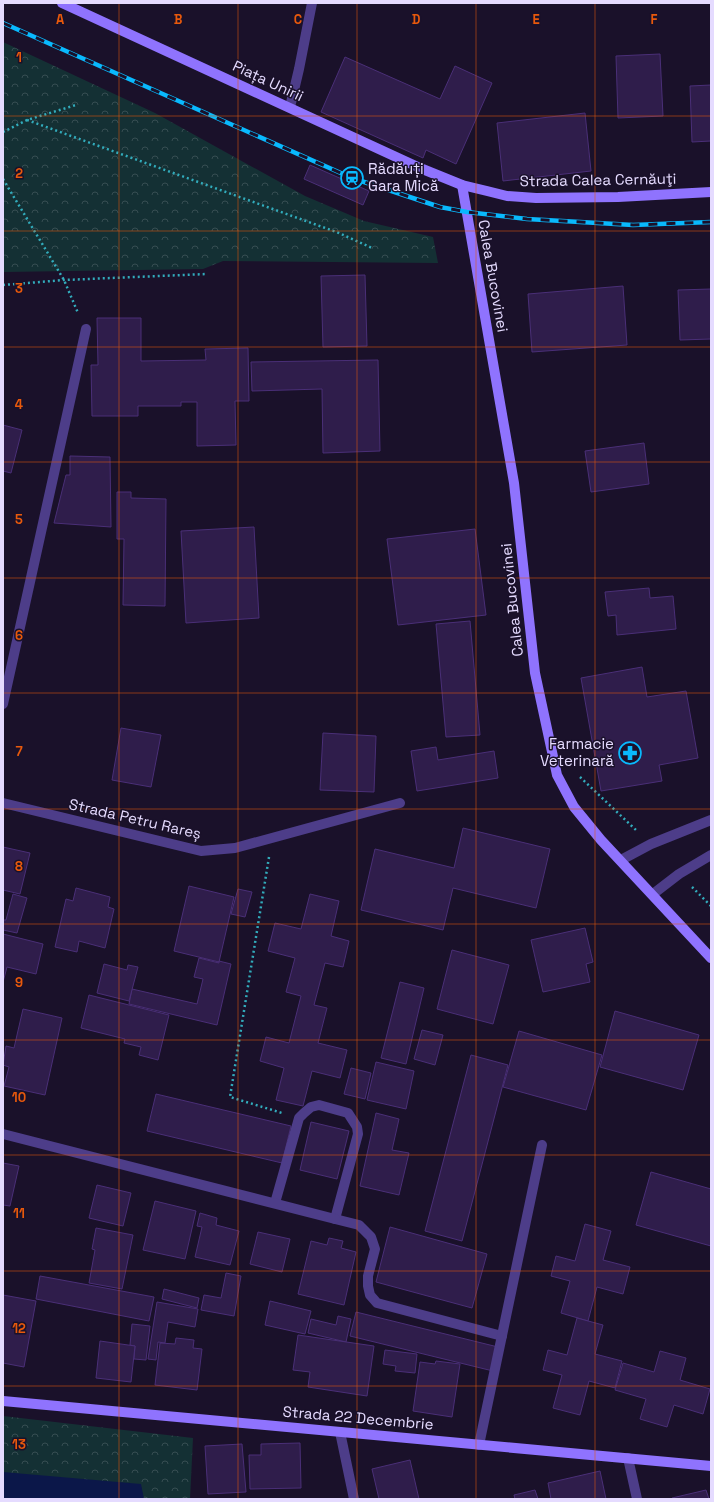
<svg xmlns="http://www.w3.org/2000/svg" width="714" height="1502" viewBox="0 0 714 1502" font-family="'Space Grotesk',sans-serif">
	<style>
		.forest { fill: url(#forest-crowns) }
		.water { fill: #0b1749 }
		.building { fill: #2f1d4b; stroke: #4a2f77 }
		.lines { fill: none; stroke-linecap: round; stroke-linejoin: round }
		.path { stroke: #32acbc; stroke-width: 2.5; stroke-dasharray: 2 3; stroke-linecap: butt }
		.lane { stroke: #4d3d89; stroke-width: 10 }
		.street { stroke: #4d3d89; stroke-width: 10 }
		.secondary { stroke: #8f73fe; stroke-width: 10 }
		.rail-casing { stroke: #09b9fd; stroke-width: 4.5 }
		.rail { stroke: #1a112a; stroke-width: 3; stroke-dasharray: 9; stroke-linecap: butt }
		.grid { fill: none; stroke: #e8590c; stroke-width: 1; stroke-opacity: 0.55 }
		.labels { text-anchor: middle; stroke-width: 3; stroke-linejoin: round; paint-order: stroke }
		.street-label { font-size: 15px; fill: #e5dbff; stroke: #1a112a }
		.poi-label { font-size: 15px; fill: #e5dbff; stroke: #1a112a; text-anchor: start }
		.grid-label { font-size: 13px; text-anchor: middle; font-weight: bold; fill: #e8590c; stroke: #1a112a; stroke-width: 3; stroke-linejoin: round; paint-order: stroke }
	</style>
	<defs>
		<pattern id="forest-crowns" width="20" height="18" patternUnits="userSpaceOnUse"><rect width="20" height="18" fill="#143034"/><path d="M2 6a3 3 0 1 1 6 0M12 15a3 3 0 1 1 6 0" fill="none" stroke="#364d52"/></pattern>
	</defs>
	<rect width="100%" height="100%" fill="#1a112a"/>
	<g class="forest">
		<polygon points="3,42 155,113 305,196 364,221 433,237 438,263 223,261 203,269 3,272"/>
		<polygon points="3,1416 193,1438 190,1499 3,1499"/>
	</g>
	<polygon class="water" points="3,1472 141,1484 144,1499 3,1499"/>
	<g class="building">
		<polygon points="660,54 663,116 618,118 616,56"/>
		<polygon points="345,57 440,99 455,66 492,83 456,164 426,150 423,158 321,112"/>
		<polygon points="711,85 711,141 692,142 690,86"/>
		<polygon points="585,113 591,171 503,181 497,123"/>
		<polygon points="310,165 369,191 363,205 304,179"/>
		<polygon points="365,275 367,346 323,347 321,276"/>
		<polygon points="623,286 627,345 532,352 528,294"/>
		<polygon points="711,289 711,339 680,340 678,290"/>
		<polygon points="97,318 141,318 141,361 206,360 205,349 248,348 249,401 235,401 236,445 197,446 197,402 181,402 181,406 138,406 138,416 92,416 91,365 98,365"/>
		<polygon points="378,360 380,451 323,453 322,389 252,391 251,362"/>
		<polygon points="3,425 22,430 11,473 3,471"/>
		<polygon points="644,443 649,484 591,492 585,451"/>
		<polygon points="70,456 110,457 111,527 54,523 66,475 70,475"/>
		<polygon points="117,492 131,492 131,498 166,499 165,606 123,605 124,539 117,539"/>
		<polygon points="254,527 259,618 186,623 181,531"/>
		<polygon points="475,529 486,615 398,625 387,539"/>
		<polygon points="649,588 650,598 673,596 676,629 617,635 616,615 608,616 605,592"/>
		<polygon points="470,621 480,735 446,737 436,624"/>
		<polygon points="642,667 647,697 686,691 698,758 659,765 662,781 601,791 581,678"/>
		<polygon points="121,728 161,735 151,787 112,780"/>
		<polygon points="323,733 376,736 374,792 320,790"/>
		<polygon points="436,747 438,760 494,751 498,778 417,791 411,751"/>
		<polygon points="463,828 550,849 536,908 453,888 443,930 361,910 375,849 454,868"/>
		<polygon points="3,847 30,853 20,894 3,890"/>
		<polygon points="189,886 234,897 219,962 174,951"/>
		<polygon points="76,888 110,897 108,907 114,909 105,948 79,941 77,952 55,947 66,899 73,901"/>
		<polygon points="238,889 252,892 245,917 231,914"/>
		<polygon points="13,894 27,898 17,933 3,930 3,920 6,920"/>
		<polygon points="310,894 339,901 331,936 349,941 343,967 325,963 314,1005 327,1008 318,1043 347,1050 340,1078 312,1071 303,1106 276,1100 284,1068 260,1061 266,1037 289,1043 301,996 286,992 295,958 268,951 275,923 301,929"/>
		<polygon points="585,928 593,962 586,964 590,982 543,992 531,940"/>
		<polygon points="3,934 43,944 36,974 7,967 3,982"/>
		<polygon points="452,950 509,965 493,1024 437,1009"/>
		<polygon points="199,958 219,963 219,961 231,964 217,1025 129,1004 132,989 197,1004 203,979 194,977"/>
		<polygon points="104,964 127,970 128,965 138,967 129,1001 97,993"/>
		<polygon points="400,982 424,988 406,1064 381,1058"/>
		<polygon points="89,995 169,1015 158,1060 139,1055 141,1047 124,1043 125,1039 81,1028"/>
		<polygon points="23,1009 62,1018 45,1095 4,1086 9,1067 3,1065 6,1046 14,1048"/>
		<polygon points="615,1011 699,1035 683,1090 600,1067"/>
		<polygon points="422,1030 443,1035 435,1065 414,1059"/>
		<polygon points="519,1031 602,1055 586,1110 503,1087"/>
		<polygon points="471,1055 508,1065 462,1241 425,1231"/>
		<polygon points="376,1062 414,1071 406,1109 367,1100"/>
		<polygon points="351,1068 371,1073 365,1099 344,1094"/>
		<polygon points="156,1094 291,1126 282,1163 147,1131"/>
		<polygon points="376,1113 399,1119 392,1150 409,1153 399,1195 360,1186"/>
		<polygon points="311,1122 349,1131 337,1179 300,1170"/>
		<polygon points="3,1163 19,1166 10,1206 3,1205"/>
		<polygon points="651,1172 711,1189 711,1246 636,1225"/>
		<polygon points="97,1185 131,1193 123,1226 89,1218"/>
		<polygon points="155,1201 196,1211 185,1259 143,1250"/>
		<polygon points="200,1213 217,1218 216,1225 239,1231 230,1265 195,1257 202,1227 197,1226"/>
		<polygon points="585,1224 611,1231 603,1260 630,1267 623,1294 597,1287 588,1321 561,1313 570,1281 551,1276 556,1256 575,1261"/>
		<polygon points="390,1227 487,1254 472,1308 376,1282"/>
		<polygon points="96,1228 133,1235 122,1289 89,1283 95,1250 92,1249"/>
		<polygon points="258,1232 290,1239 282,1272 250,1264"/>
		<polygon points="329,1238 343,1241 341,1248 356,1252 344,1305 298,1294 311,1241 327,1245"/>
		<polygon points="226,1273 241,1276 234,1316 201,1310 204,1295 221,1298"/>
		<polygon points="40,1276 154,1297 149,1321 36,1299"/>
		<polygon points="164,1289 199,1298 197,1308 162,1299"/>
		<polygon points="3,1295 36,1301 24,1367 3,1363"/>
		<polygon points="270,1301 311,1311 305,1334 265,1325"/>
		<polygon points="157,1302 198,1309 195,1327 168,1322 165,1343 158,1342 156,1360 148,1359"/>
		<polygon points="356,1312 498,1347 493,1371 350,1336"/>
		<polygon points="338,1316 351,1319 346,1342 308,1333 311,1319 336,1325"/>
		<polygon points="577,1318 603,1325 595,1354 622,1361 615,1388 589,1381 580,1415 553,1408 562,1375 543,1370 548,1350 567,1355"/>
		<polygon points="132,1324 150,1326 146,1360 134,1359 135,1346 130,1345"/>
		<polygon points="298,1335 374,1346 367,1396 308,1387 310,1372 293,1370"/>
		<polygon points="176,1338 194,1340 193,1348 202,1349 197,1390 155,1385 160,1343 175,1344"/>
		<polygon points="100,1341 135,1346 131,1382 96,1378"/>
		<polygon points="385,1350 417,1354 415,1373 395,1371 396,1366 383,1364"/>
		<polygon points="660,1351 686,1358 680,1380 710,1389 703,1414 674,1405 667,1427 640,1419 646,1399 615,1390 623,1363 654,1372"/>
		<polygon points="436,1361 460,1364 452,1417 413,1411 420,1362 435,1364"/>
		<polygon points="300,1443 301,1488 250,1489 249,1455 261,1455 261,1444"/>
		<polygon points="242,1444 246,1492 208,1494 205,1446"/>
		<polygon points="410,1460 419,1499 379,1499 372,1469"/>
		<polygon points="600,1471 606,1499 551,1499 548,1483"/>
		<polygon points="535,1490 538,1499 515,1499 514,1495"/>
		<polygon points="706,1490 709,1499 672,1499 672,1498"/>
	</g>
	<g class="lines">
		<g class="path">
			<polyline points="27,120 339,233 372,248"/>
			<polyline points="3,132 27,120 76,105"/>
			<polyline points="3,179 64,280 78,313"/>
			<polyline points="3,285 64,280 207,274"/>
			<polyline points="580,777 637,831"/>
			<polyline points="269,857 230,1097 282,1113"/>
			<polyline points="692,887 711,906"/>
		</g>
		<g class="lane">
			<polyline points="275,1203 299,1118 304,1113 311,1107 319,1105 348,1113 357,1127 358,1134 335,1219 359,1225 371,1237 375,1249 368,1276 368,1286 370,1295 377,1303 502,1336"/>
			<polyline points="479,1445 542,1145"/>
		</g>
		<g class="street">
			<polyline points="290,107 299,69 312,3"/>
			<polyline points="3,704 86,329"/>
			<polyline points="3,803 201,851 235,848 400,803"/>
			<polyline points="621,860 651,844 711,820"/>
			<polyline points="653,894 679,874 711,855"/>
			<polyline points="3,1134 335,1219"/>
			<polyline points="340,1432 354,1499"/>
			<polyline points="628,1458 637,1499"/>
		</g>
		<g class="secondary">
			<polyline points="62,3 420,168 462,185 487,191 507,196 536,198 618,197 711,192"/>
			<polyline points="462,185 514,483 535,673 557,775 574,807 601,840 711,958"/>
			<polyline points="3,1401 711,1466"/>
		</g>
		<g class="rail-casing">
			<polyline id="rail" points="3,23 352,178 440,207 467,212 527,219 633,225 711,222"/>
		</g>
		<use href="#rail" class="rail"/>
	</g>
	<path class="grid" d="M119 3V1499M238 3V1499M357 3V1499M476 3V1499M595 3V1499M3 116H711M3 231H711M3 347H711M3 462H711M3 578H711M3 693H711M3 809H711M3 924H711M3 1040H711M3 1155H711M3 1271H711M3 1386H711"/>
	<defs>
		<g id="station-ring" transform="scale(1.15)"><circle r="9.5" fill="#1a112a" stroke="#09b9fd" stroke-width="1.5"/><path d="M-3-6H3Q5-6 5-4V2Q5 4 3 4L4.5 6H3L1.5 4h-3L-3 6H-4.5L-3 4Q-5 4-5 2V-4Q-5-6-3-6ZM-3.5-4v3h7v-3ZM-3.5 1v1.5H-2V1ZM2 1v1.5H3.5V1Z" fill="#09b9fd"/></g>
		<g id="pharmacy-ring" transform="scale(1.15)"><circle r="9.5" fill="#1a112a" stroke="#09b9fd" stroke-width="1.5"/><path d="M-2-6h4v4h4v4h-4v4h-4v-4h-4v-4h4Z" fill="#09b9fd"/></g>
	</defs>
	<g fill-rule="evenodd">
		<use href="#station-ring" x="352" y="178"/>
		<use href="#pharmacy-ring" x="630" y="753"/>
	</g>
	<g class="labels">
		<g class="street-label">
			<text transform="translate(268 81) rotate(25)" y="5">Piața Unirii</text>
			<text transform="translate(598 180) rotate(-1)" y="5">Strada Calea Cernăuţi</text>
			<text transform="translate(493 276) rotate(80)" y="5">Calea Bucovinei</text>
			<text transform="translate(512 600) rotate(-96)" y="5">Calea Bucovinei</text>
			<text transform="translate(135 819) rotate(13)" y="5">Strada Petru Rareș</text>
			<text transform="translate(358 1418) rotate(5)" y="5">Strada 22 Decembrie</text>
		</g>
		<g class="poi-label">
			<text x="368" y="174">Rădăuți<tspan x="368" dy="17">Gara Mică</tspan></text>
			<text x="614" y="749" text-anchor="end">Farmacie<tspan x="614" dy="17">Veterinară</tspan></text>
		</g>
	</g>
	<g class="grid-label">
		<text x="60" y="24">A</text>
		<text x="178" y="24">B</text>
		<text x="298" y="24">C</text>
		<text x="416" y="24">D</text>
		<text x="536" y="24">E</text>
		<text x="654" y="24">F</text>
		<text x="19" y="62">1</text>
		<text x="19" y="178">2</text>
		<text x="19" y="293">3</text>
		<text x="19" y="409">4</text>
		<text x="19" y="524">5</text>
		<text x="19" y="640">6</text>
		<text x="19" y="756">7</text>
		<text x="19" y="871">8</text>
		<text x="19" y="987">9</text>
		<text x="19" y="1102">10</text>
		<text x="19" y="1218">11</text>
		<text x="19" y="1333">12</text>
		<text x="19" y="1449">13</text>
	</g>
	<rect width="714" height="1502" fill="none" stroke="#e5dbff" stroke-width="8"/>
</svg>
